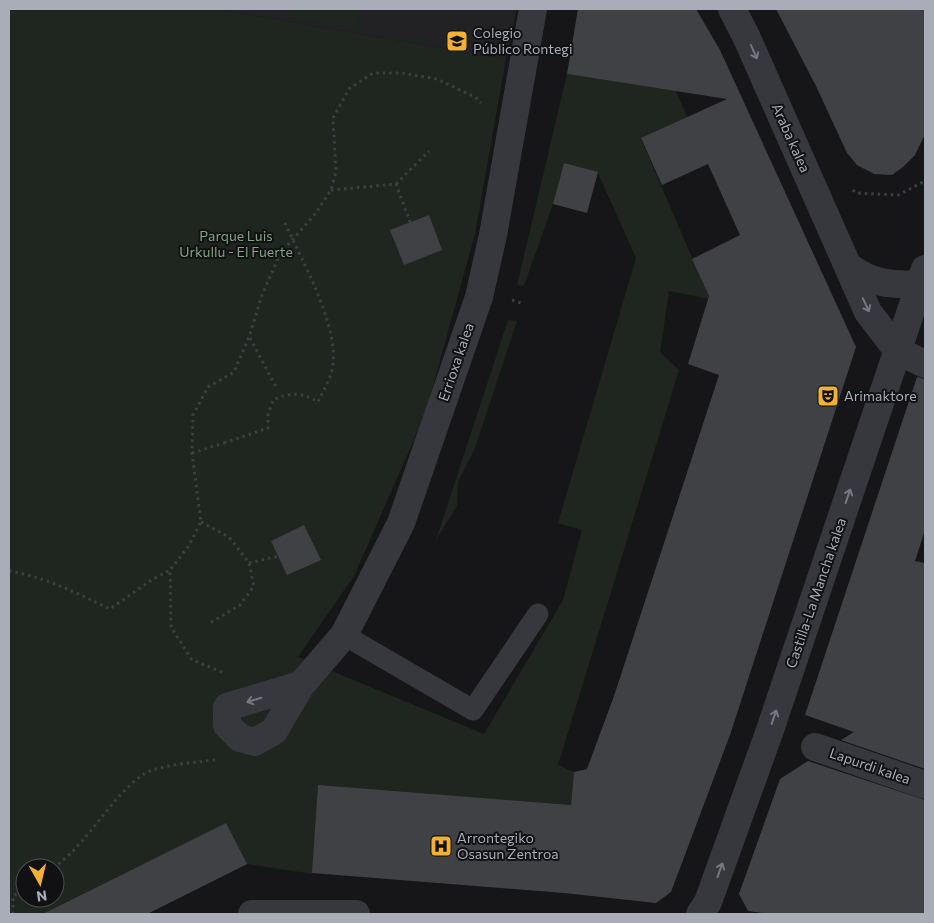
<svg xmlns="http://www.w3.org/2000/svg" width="934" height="923" viewBox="0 0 934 923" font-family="Commissioner,sans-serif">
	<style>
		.built { fill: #222225 }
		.green { fill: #1e261f; fill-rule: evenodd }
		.building { fill: #404145 }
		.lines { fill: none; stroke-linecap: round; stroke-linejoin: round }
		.path { stroke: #3d3f44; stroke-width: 3; stroke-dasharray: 2.5 4; stroke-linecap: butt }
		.service { stroke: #37383d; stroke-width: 21 }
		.pedestrian { stroke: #37383d; stroke-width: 28 }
		.minor { stroke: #37383d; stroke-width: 28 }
		.path-bridge { stroke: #3d3f44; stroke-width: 3; stroke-dasharray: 2.5 4; stroke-linecap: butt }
		.oneway { stroke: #757881 }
		.labels { text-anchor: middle; stroke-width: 4; stroke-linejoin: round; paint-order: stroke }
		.poi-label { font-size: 14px; fill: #a8adb8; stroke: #111113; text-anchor: start }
		.street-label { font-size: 14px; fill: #a8adb8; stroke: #111113 }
		.park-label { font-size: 14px; fill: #7fa381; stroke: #111113 }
	</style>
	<rect width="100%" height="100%" fill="#161618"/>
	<polygon class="built" points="216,9 517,9 506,59"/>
	<g class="green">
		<path d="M9 9H216L506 59 475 234 425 415 354 576 298 657 484 734 563 600 582 530 558 523 636 258 598 173 564 163 553 204 524 286 517 285 567 74 657 88 671 79 687 117 641 139 710 299 669 291 660 352 679 370 558 765 574 772 571 805 318 786 313 874 247 864 147 914H9ZM25 868H55V898H25Z"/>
		<polygon points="288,9 360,9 356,29 286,17"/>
		<polygon points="508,320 517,321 475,448 458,482 457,506 436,540"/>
	</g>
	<g class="building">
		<polygon points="578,9 696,9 720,50 856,347 730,735 671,892 656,903 564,893 312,873 318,785 571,805 574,772 587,769 614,696 719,375 688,364 709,296 692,259 740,235 708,164 662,185 641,138 727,99 567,74"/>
		<polygon points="776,9 925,9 925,134 915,155 903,167 892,175 874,174 857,165 847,153 816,86"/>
		<polygon points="564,163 598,172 587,213 553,204"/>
		<polygon points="429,215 442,250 404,265 390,230"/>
		<polygon points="917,377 925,379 925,530 915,561 925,563 925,769 841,740 854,732 805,715"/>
		<polygon points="304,525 321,560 287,575 271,541"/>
		<polygon points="808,761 925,800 925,914 770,914 748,911 739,894 780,779"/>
		<polygon points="226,823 247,864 147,914 43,914"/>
	</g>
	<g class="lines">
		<g class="path">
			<polyline points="396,184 429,151"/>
			<polyline points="331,190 396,184 410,222"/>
			<polyline points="853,190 856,193 898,195 925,181"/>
			<polyline points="512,300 521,303"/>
			<polyline points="250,338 276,387"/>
			<polyline points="192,453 224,443"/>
			<polyline points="201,522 229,537 249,563 254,586 240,605 210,623"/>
			<polyline points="249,563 279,556"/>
			<path d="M9 571C45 577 77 593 110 609L150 581 170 570"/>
			<polyline points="222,672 192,660 171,627 170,570 188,547 201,522 192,453 193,415 208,387 234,372 249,337 262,295 280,254 315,214 331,190 336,172 333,118 349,89 373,73 402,73 437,79 475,97 481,103"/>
			<path d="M53 868C89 843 108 799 144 774 158 765 198 762 215 760"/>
			<polyline points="13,914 13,896 25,888"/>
		</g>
		<polyline class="service" points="344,635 473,710 538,614"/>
		<polyline class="pedestrian" points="815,747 925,785"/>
		<g class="minor">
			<polyline points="732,9 746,36 868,312 898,351 925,364"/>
			<path d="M849 267C875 285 890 284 920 285"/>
			<polyline points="301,685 227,707 227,725 240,738 255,742 274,731 301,685 344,635 401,523 479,297 493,235 533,9"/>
			<polyline points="252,914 356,914"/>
			<polyline points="700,914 708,902 770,730 925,269"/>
		</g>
		<path class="path-bridge" d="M224 443 268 428V415L273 400C289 392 302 392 318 402 322 393 328 383 331 374 344 333 301 259 284 221"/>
	</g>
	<defs><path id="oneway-shaft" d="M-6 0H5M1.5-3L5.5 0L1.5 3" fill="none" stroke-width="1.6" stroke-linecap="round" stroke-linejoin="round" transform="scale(1.25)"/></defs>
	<g class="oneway">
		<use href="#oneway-shaft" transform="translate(754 52) rotate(66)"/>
		<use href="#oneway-shaft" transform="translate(866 305) rotate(65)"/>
		<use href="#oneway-shaft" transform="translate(848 496) rotate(-71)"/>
		<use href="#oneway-shaft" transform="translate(254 700) rotate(163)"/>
		<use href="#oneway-shaft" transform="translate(774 717) rotate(-71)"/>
		<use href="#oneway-shaft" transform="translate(720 870) rotate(-70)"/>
	</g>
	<defs>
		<g id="school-square" transform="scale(1.125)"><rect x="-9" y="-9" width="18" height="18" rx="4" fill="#f2b134" stroke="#111113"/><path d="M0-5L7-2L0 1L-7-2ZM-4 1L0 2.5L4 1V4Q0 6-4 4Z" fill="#111"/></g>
		<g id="theatre-square" transform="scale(1.125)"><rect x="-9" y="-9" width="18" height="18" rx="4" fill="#f2b134" stroke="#111113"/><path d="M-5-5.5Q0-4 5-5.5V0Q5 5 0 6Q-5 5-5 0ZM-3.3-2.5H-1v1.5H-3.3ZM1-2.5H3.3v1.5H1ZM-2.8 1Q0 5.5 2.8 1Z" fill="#111"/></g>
		<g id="hospital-square" transform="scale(1.125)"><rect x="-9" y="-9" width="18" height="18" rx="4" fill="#f2b134" stroke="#111113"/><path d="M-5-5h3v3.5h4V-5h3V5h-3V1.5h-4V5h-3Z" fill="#111"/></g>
	</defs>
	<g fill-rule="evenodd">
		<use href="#school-square" x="457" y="41"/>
		<use href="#theatre-square" x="828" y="396"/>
		<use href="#hospital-square" x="441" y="846"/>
	</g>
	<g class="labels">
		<g class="poi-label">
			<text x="473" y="38">Colegio<tspan x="473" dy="16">Público Rontegi</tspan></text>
			<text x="844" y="401">Arimaktore</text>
			<text x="457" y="843">Arrontegiko<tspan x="457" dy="16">Osasun Zentroa</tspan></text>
		</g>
		<g class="street-label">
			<text transform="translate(791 138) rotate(66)" y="5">Araba kalea</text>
			<text transform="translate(456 362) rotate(-71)" y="5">Errioxa kalea</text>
			<text transform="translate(816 593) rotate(-71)" y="5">Castilla-La Mancha kalea</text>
			<text transform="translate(870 766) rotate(19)" y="5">Lapurdi kalea</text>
		</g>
		<g class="park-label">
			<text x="236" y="241">Parque Luis<tspan x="236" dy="16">Urkullu - El Fuerte</tspan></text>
		</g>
	</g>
	<rect width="934" height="923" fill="none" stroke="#a8adb8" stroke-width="20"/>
	<g transform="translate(40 883) rotate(172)"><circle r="24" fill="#111113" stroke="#4d4f55"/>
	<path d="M0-4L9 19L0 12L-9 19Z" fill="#f2b134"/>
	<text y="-8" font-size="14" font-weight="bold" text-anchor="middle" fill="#a8adb8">N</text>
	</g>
</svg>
